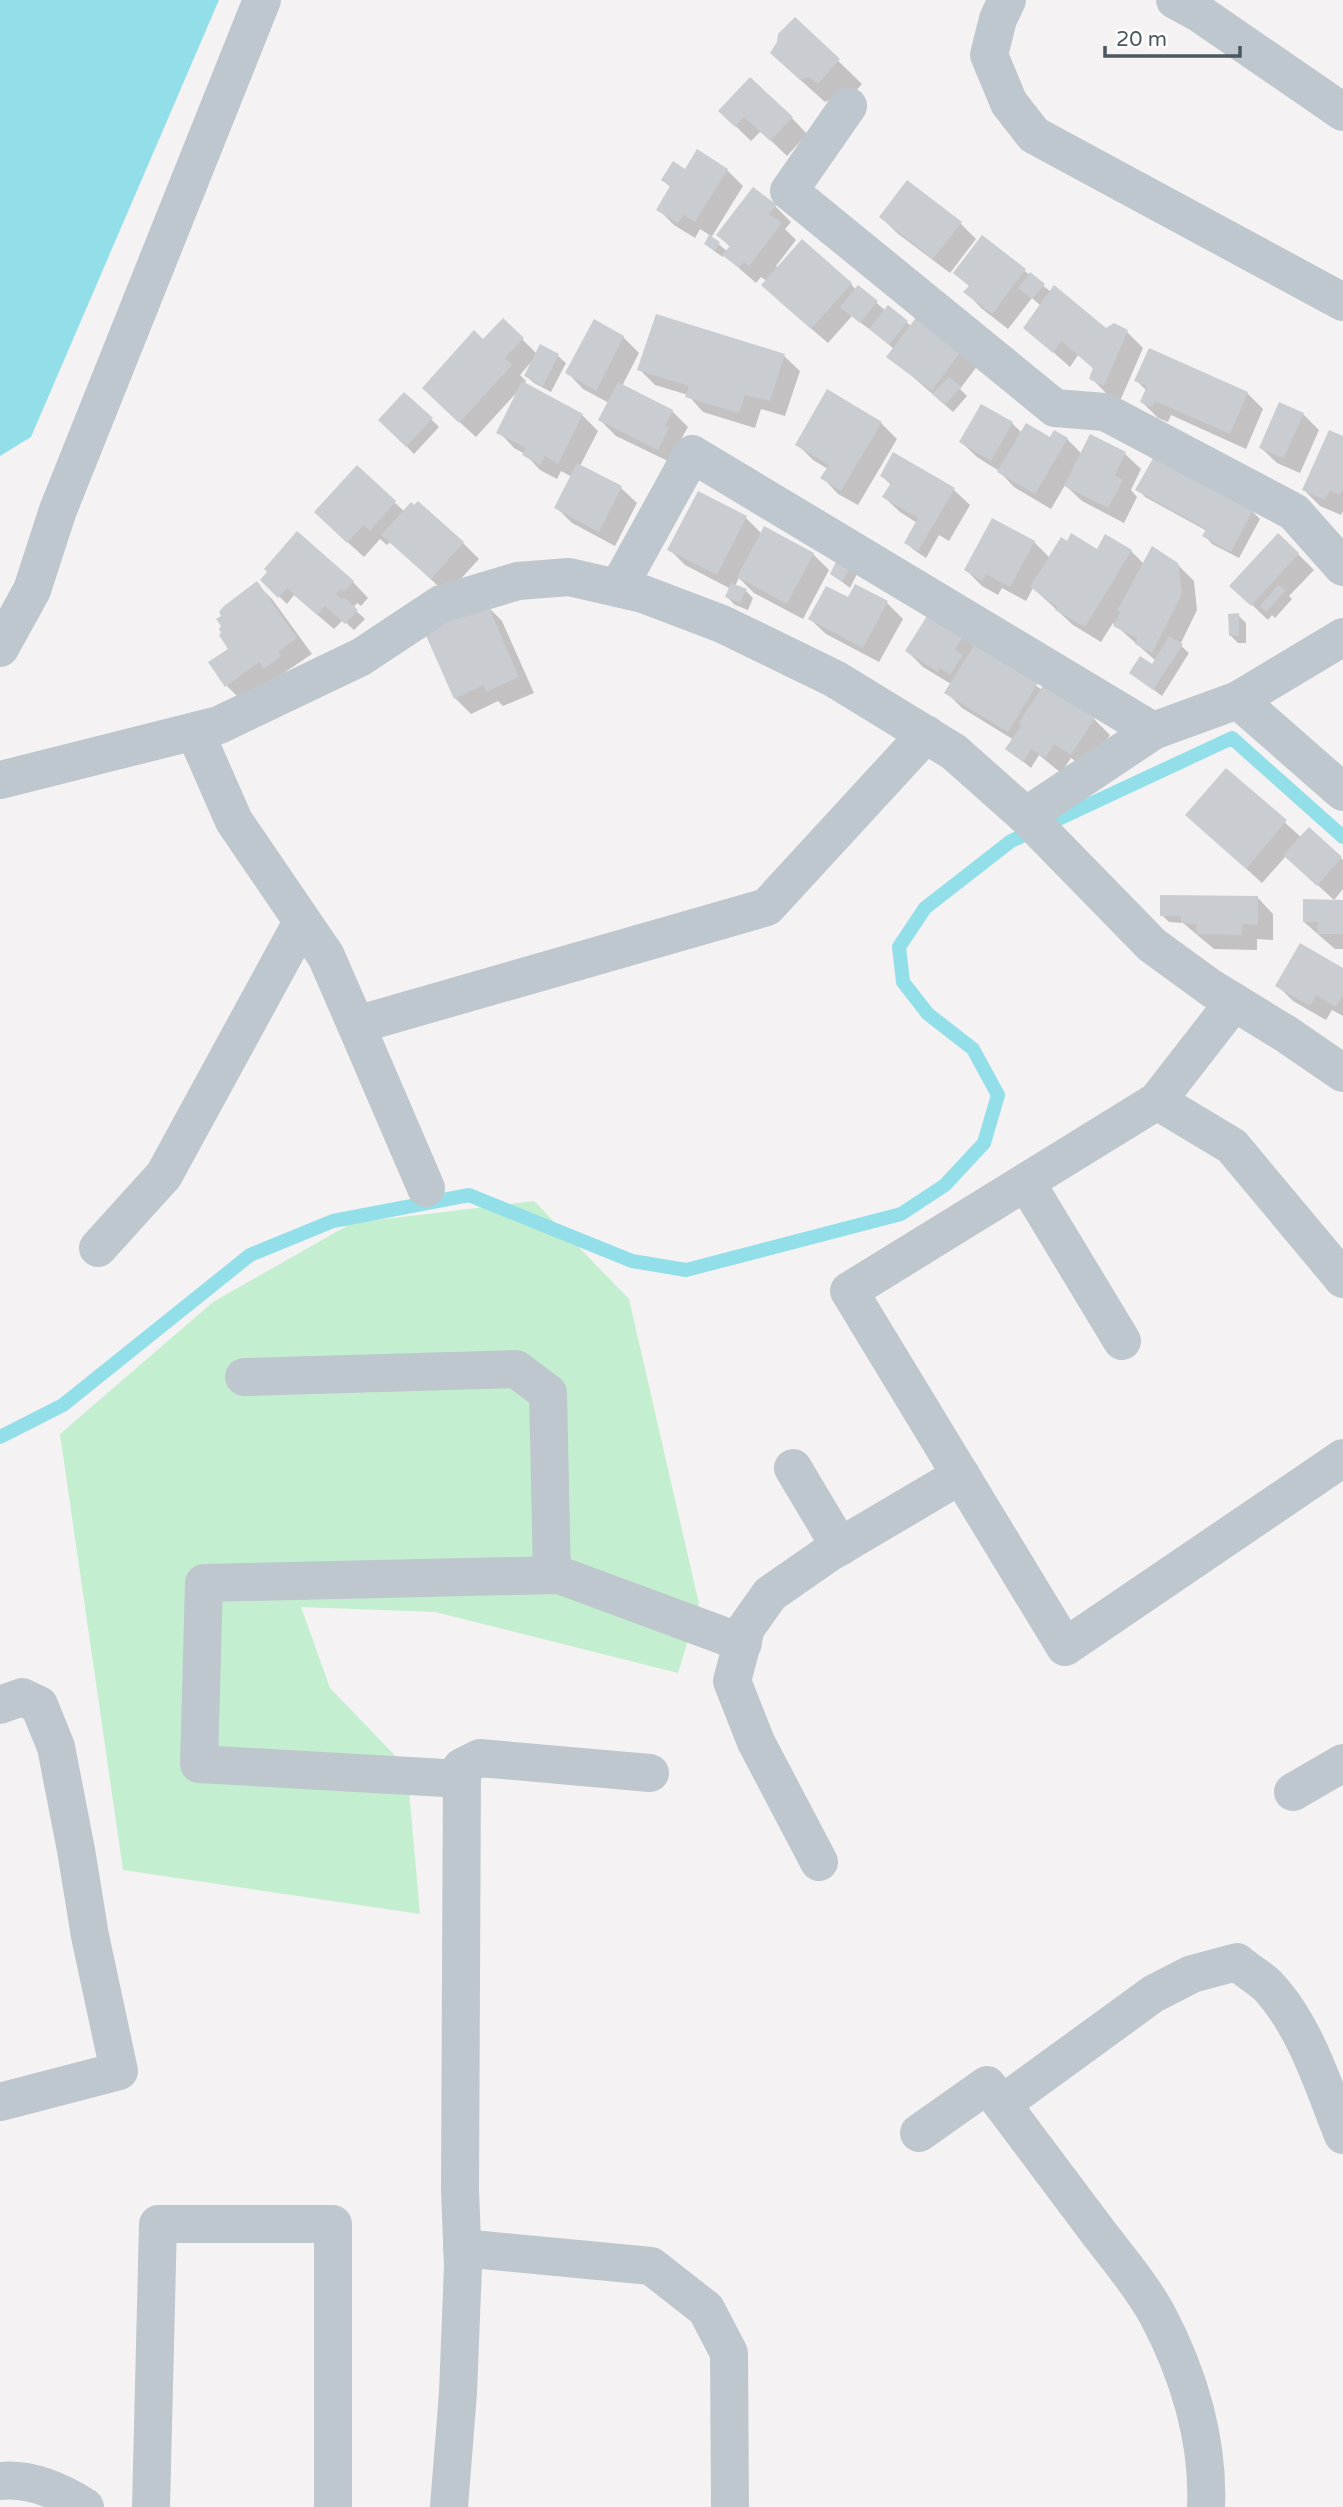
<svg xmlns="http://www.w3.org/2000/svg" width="1343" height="2507" viewBox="0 0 1343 2507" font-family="'Varela Round',sans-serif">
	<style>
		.green { fill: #c3efd0 }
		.water { fill: #92dfea }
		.shadow { fill: #0003 }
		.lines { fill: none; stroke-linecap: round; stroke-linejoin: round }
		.stream { stroke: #92dfea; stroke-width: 14 }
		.building { fill: #c9cdd1 }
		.minor { stroke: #bec7cd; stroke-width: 38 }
	</style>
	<rect width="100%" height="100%" fill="#f4f2f2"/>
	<polygon class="green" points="534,1201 629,1299 699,1604 678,1673 435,1612 301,1607 330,1688 407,1768 420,1914 123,1870 60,1434 213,1302 352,1223"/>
	<polygon class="water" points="0,0 219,0 31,437 0,456"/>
	<g class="shadow">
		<polygon points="795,19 862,84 842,106 832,99 825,102 796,76"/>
		<polygon points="720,111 792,118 807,134 787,156 761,131 751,141"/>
		<polygon points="697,152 727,170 743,186 711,238 728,252 731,248 719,235 775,206 791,222 785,229 796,240 776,266 778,268 851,284 856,290 858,287 886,311 889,308 911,326 918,317 978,365 960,389 967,396 953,412 889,356 894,349 870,328 869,329 852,316 828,343 779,301 767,281 761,277 756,283 724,255 723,257 714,251 706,244 711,236 700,229 695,238 674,225 658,209 671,188 663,180 685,171"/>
		<polygon points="881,217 960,223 976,239 950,273 897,233"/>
		<polygon points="982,237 1051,292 1106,330 1114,325 1127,332 1143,348 1120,401 1107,394 1091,378 1094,369 1078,355 1070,367 1026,328 1041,306 1032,298 1008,329 981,308 966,292 970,287 955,273"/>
		<polygon points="623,337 639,353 622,386 672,411 688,427 680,441 674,464 616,436 600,420 609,403 583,389 568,373"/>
		<polygon points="522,339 537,354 558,356 566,363 551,392 534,383 526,376 532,361 520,375 526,381 524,384 582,415 598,431 580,466 621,488 637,503 615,546 572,523 556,507 572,477 561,471 557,479 540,470 525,454 514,448 499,432 518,391 476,437 440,404 483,341"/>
		<polygon points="784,356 800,371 785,416 761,409 755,428 703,412 688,395 655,385 639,369"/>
		<polygon points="1137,381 1247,393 1263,409 1246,449 1171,415 1168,422 1158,418 1142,402 1147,391"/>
		<polygon points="405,394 439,427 414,454 381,420"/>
		<polygon points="1303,414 1319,430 1300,473 1277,463 1261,448"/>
		<polygon points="881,423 897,439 858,505 838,494 823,478 828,469 813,460 797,444"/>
		<polygon points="1012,423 1022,433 1050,440 1055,432 1067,439 1082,454 1125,454 1141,469 1131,490 1137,497 1124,523 1082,501 1065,485 1051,509 1014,487 999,471 977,457 961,442"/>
		<polygon points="1343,438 1343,511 1341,515 1320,506 1304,490"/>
		<polygon points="357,468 405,512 463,543 479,559 447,594 390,542 387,545 380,539 364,557 332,528"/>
		<polygon points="882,476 954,490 970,505 949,541 939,535 926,558 914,550 906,542 917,523 900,512 884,497 891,485"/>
		<polygon points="1138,489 1252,511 1260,519 1239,558 1212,544 1205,536 1207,531 1145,497"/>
		<polygon points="698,494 746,518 762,534 813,554 829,570 803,619 754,593 739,578 735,586 746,591 753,598 748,610 735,605 727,597 731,589 685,565 669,549"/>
		<polygon points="1034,542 1050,558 1097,551 1131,551 1144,564 1177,564 1194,581 1197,610 1180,645 1189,653 1162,696 1131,673 1153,666 1156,661 1113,623 1101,642 1073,625 1033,588 1026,601 1002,588 998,595 982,586 966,570"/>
		<polygon points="1298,554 1314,570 1289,596 1292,599 1275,618 1272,615 1268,620 1248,601"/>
		<polygon points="840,559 858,572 850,588 832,574"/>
		<polygon points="262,580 353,582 368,598 361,606 357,603 353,608 365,619 354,630 343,620 334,629 294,595 287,604"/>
		<polygon points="257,584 272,599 312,654 242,701 227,686 231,649"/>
		<polygon points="849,599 887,603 903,619 879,662 826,634 810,619"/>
		<polygon points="486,605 502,621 534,693 503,706 498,701 471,714 455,698"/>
		<polygon points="933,610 1042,690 1094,719 1110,735 1087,769 1071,758 1061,773 1039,755 1031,768 1008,749 1014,740 962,708 946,692 951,684 923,667 907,651"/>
		<polygon points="1238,615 1246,623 1246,643 1238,643 1230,635"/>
		<polygon points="1226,770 1302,838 1309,830 1343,860 1343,889 1334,900 1286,856 1262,883 1187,815"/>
		<polygon points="1258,898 1273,914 1273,940 1257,939 1257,950 1214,949 1183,923 1169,922 1162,915"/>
		<polygon points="1343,901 1343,949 1335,949 1304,922"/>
		<polygon points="1343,971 1343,1016 1332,1010 1326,1020 1293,1001 1277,985"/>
	</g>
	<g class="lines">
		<polyline class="stream" points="0,1437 63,1405 250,1255 333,1221 469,1195 632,1261 686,1270 901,1214 945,1185 984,1143 998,1095 973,1049 928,1014 903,982 899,947 925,908 1011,841 1232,738 1343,837"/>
	</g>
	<g class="building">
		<polygon points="795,17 840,59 818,84 808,77 800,80 770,53 777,42 778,34"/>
		<polygon points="750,77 793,117 770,141 744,117 735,127 718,111"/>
		<polygon points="697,149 728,169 695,222 684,215 678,223 656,210 670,186 661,180 673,161 685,169"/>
		<polygon points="907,180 962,222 933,259 879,217"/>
		<polygon points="753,187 777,205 769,214 782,223 749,266 744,262 739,268 722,255 730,246 716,235"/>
		<polygon points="709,235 720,242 715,251 704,244"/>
		<polygon points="982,235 1026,269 992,314 963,292 969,286 953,273"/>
		<polygon points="802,239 852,283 811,329 761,285"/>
		<polygon points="1030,272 1045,284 1032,299 1018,288"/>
		<polygon points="858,285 878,301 860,323 840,307"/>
		<polygon points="1054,285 1106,328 1114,323 1128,330 1104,386 1089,379 1093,368 1061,341 1053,353 1023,328"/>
		<polygon points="888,305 908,321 889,345 869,329"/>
		<polygon points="656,314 785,354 770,401 745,395 739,413 685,397 689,386 637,370"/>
		<polygon points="918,315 963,348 932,391 886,357"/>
		<polygon points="503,318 524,338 505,358 512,365 459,423 422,388 474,330 483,339"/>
		<polygon points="594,319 624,336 596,391 565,373"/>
		<polygon points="540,344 559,354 543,386 524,376"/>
		<polygon points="1149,348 1248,392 1230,434 1155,401 1152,407 1140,402 1147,386 1134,381"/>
		<polygon points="949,377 961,387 945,405 932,394"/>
		<polygon points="522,381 583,414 558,464 545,456 540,465 522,455 526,448 496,433"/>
		<polygon points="618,382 673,410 665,426 669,427 658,450 598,420"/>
		<polygon points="827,389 882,422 841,491 820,478 829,465 795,445"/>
		<polygon points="404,392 433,418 406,447 378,420"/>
		<polygon points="1279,402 1304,413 1284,458 1259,448"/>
		<polygon points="981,404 1013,422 991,461 959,442"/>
		<polygon points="1026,423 1050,437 1054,430 1068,438 1035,494 997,472"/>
		<polygon points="1329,430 1343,436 1343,489 1340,495 1330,490 1325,500 1302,490"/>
		<polygon points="1090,434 1126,452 1115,475 1123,480 1108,508 1064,486"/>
		<polygon points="893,452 955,488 918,551 904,543 918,518 882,497 891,483 880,476"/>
		<polygon points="1155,455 1253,510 1231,552 1202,536 1206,529 1135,490"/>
		<polygon points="577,463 622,486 599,532 554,508"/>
		<polygon points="357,465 396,501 370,531 363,525 347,543 314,512"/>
		<polygon points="698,491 747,516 717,575 667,550"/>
		<polygon points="418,501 464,542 431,579 381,535 411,502 414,505"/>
		<polygon points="992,518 1035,541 1010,587 986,574 982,581 964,570"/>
		<polygon points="764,526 814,553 787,604 737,577"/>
		<polygon points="297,531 354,581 344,592 341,589 336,594 342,599 344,597 358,610 345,624 325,606 317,615 287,588 278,598 260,580 267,572 264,569"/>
		<polygon points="1071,533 1097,549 1105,534 1132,550 1085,627 1055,610 1057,607 1030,587 1061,537 1067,541"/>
		<polygon points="1278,533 1299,553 1251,606 1229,586"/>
		<polygon points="1152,546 1178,563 1182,594 1152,653 1135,644 1137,638 1113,626 1120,612 1117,611"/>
		<polygon points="839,556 852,564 842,582 830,574"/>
		<polygon points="257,581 297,638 278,652 281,656 264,669 259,662 225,687 208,662 228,649 219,635 221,633 219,629 221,626 216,619 221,616 219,612 224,606"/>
		<polygon points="731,583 747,589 740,603 725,597"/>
		<polygon points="855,584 888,601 863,648 808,619 826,586 848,597"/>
		<polygon points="1278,585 1286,590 1266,612 1260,606"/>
		<polygon points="487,603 519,677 486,692 484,685 454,699 424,631"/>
		<polygon points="932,608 967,629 955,650 963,655 950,675 940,668 938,672 905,651"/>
		<polygon points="1239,613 1239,636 1229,636 1228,614"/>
		<polygon points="1169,636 1183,644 1153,690 1129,673 1140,656 1152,664"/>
		<polygon points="975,644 1038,683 1008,732 944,693"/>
		<polygon points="1044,684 1095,718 1071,755 1054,744 1045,758 1031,749 1023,762 1005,749 1021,726 1018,724"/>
		<polygon points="1226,768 1287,820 1246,869 1185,815"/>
		<polygon points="1309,827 1342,857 1317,886 1283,855"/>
		<polygon points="1160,895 1258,896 1258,925 1242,924 1242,935 1196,934 1197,924 1181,923 1181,916 1160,916"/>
		<polygon points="1303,899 1343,900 1343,934 1317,934 1318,922 1303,922"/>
		<polygon points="1300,943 1343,968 1343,995 1336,1007 1316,995 1310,1006 1275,986"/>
	</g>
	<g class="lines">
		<g class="minor">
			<polyline points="1007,0 998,19 989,55 1009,103 1034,135 1343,302"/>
			<polyline points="1175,0 1199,13 1343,112"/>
			<polyline points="848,106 789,191 1055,408 1105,412 1294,512 1343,567"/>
			<polyline points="618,588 692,454 1153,731"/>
			<polyline points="0,648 32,590 58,510 262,0"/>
			<polyline points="1238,700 1343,637"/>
			<polyline points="195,732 234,821 326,956 356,1025 767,907 926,734"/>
			<polyline points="0,780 219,725 361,657 441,604 518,581 569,577 643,594 722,624 835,679 954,752 1026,816 1152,945 1211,988 1286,1034 1343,1073"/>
			<polyline points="1026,816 1153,731 1238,700 1343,792"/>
			<polyline points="1234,1002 1157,1101 849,1291 1065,1647 1343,1458"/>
			<polyline points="356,1025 426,1188"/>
			<polyline points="1157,1101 1232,1146 1343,1279"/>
			<polyline points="1026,1182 1122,1341"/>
			<polyline points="98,1248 164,1175 302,922"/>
			<polyline points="244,1377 516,1369 548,1393 552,1575"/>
			<polyline points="793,1468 840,1547"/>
			<polyline points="0,1705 22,1697 39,1705 56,1747 76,1850 90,1936 119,2071 0,2102"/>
			<polyline points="462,1779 199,1764 204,1583 559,1575 743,1643"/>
			<polyline points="1293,1792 1343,1763"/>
			<polyline points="819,1862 756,1742 732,1681 746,1628 770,1594 829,1553 961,1475"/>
			<path d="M1002 2104 1153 1994 1192 1974 1237 1962C1246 1970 1258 1977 1267 1985 1305 2025 1323 2085 1343 2135"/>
			<path d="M919 2133 987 2085 1002 2104C1034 2147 1066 2189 1098 2232 1118 2258 1141 2285 1157 2314 1188 2372 1209 2440 1206 2507"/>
			<polyline points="462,2248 651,2266 706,2309 729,2353 730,2507"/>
			<path d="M0 2481C30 2478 60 2491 85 2507"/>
			<polyline points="151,2507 158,2224 333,2224 333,2507"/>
			<polyline points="449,2507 458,2393 463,2266 460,2190 462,1767 480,1758 650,1773"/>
		</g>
	</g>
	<path d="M1105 46v10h135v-10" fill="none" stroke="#4a575f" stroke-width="3.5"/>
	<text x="1116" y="46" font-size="21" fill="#4a575f" stroke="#ffffff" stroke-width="5" paint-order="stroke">20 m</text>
</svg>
